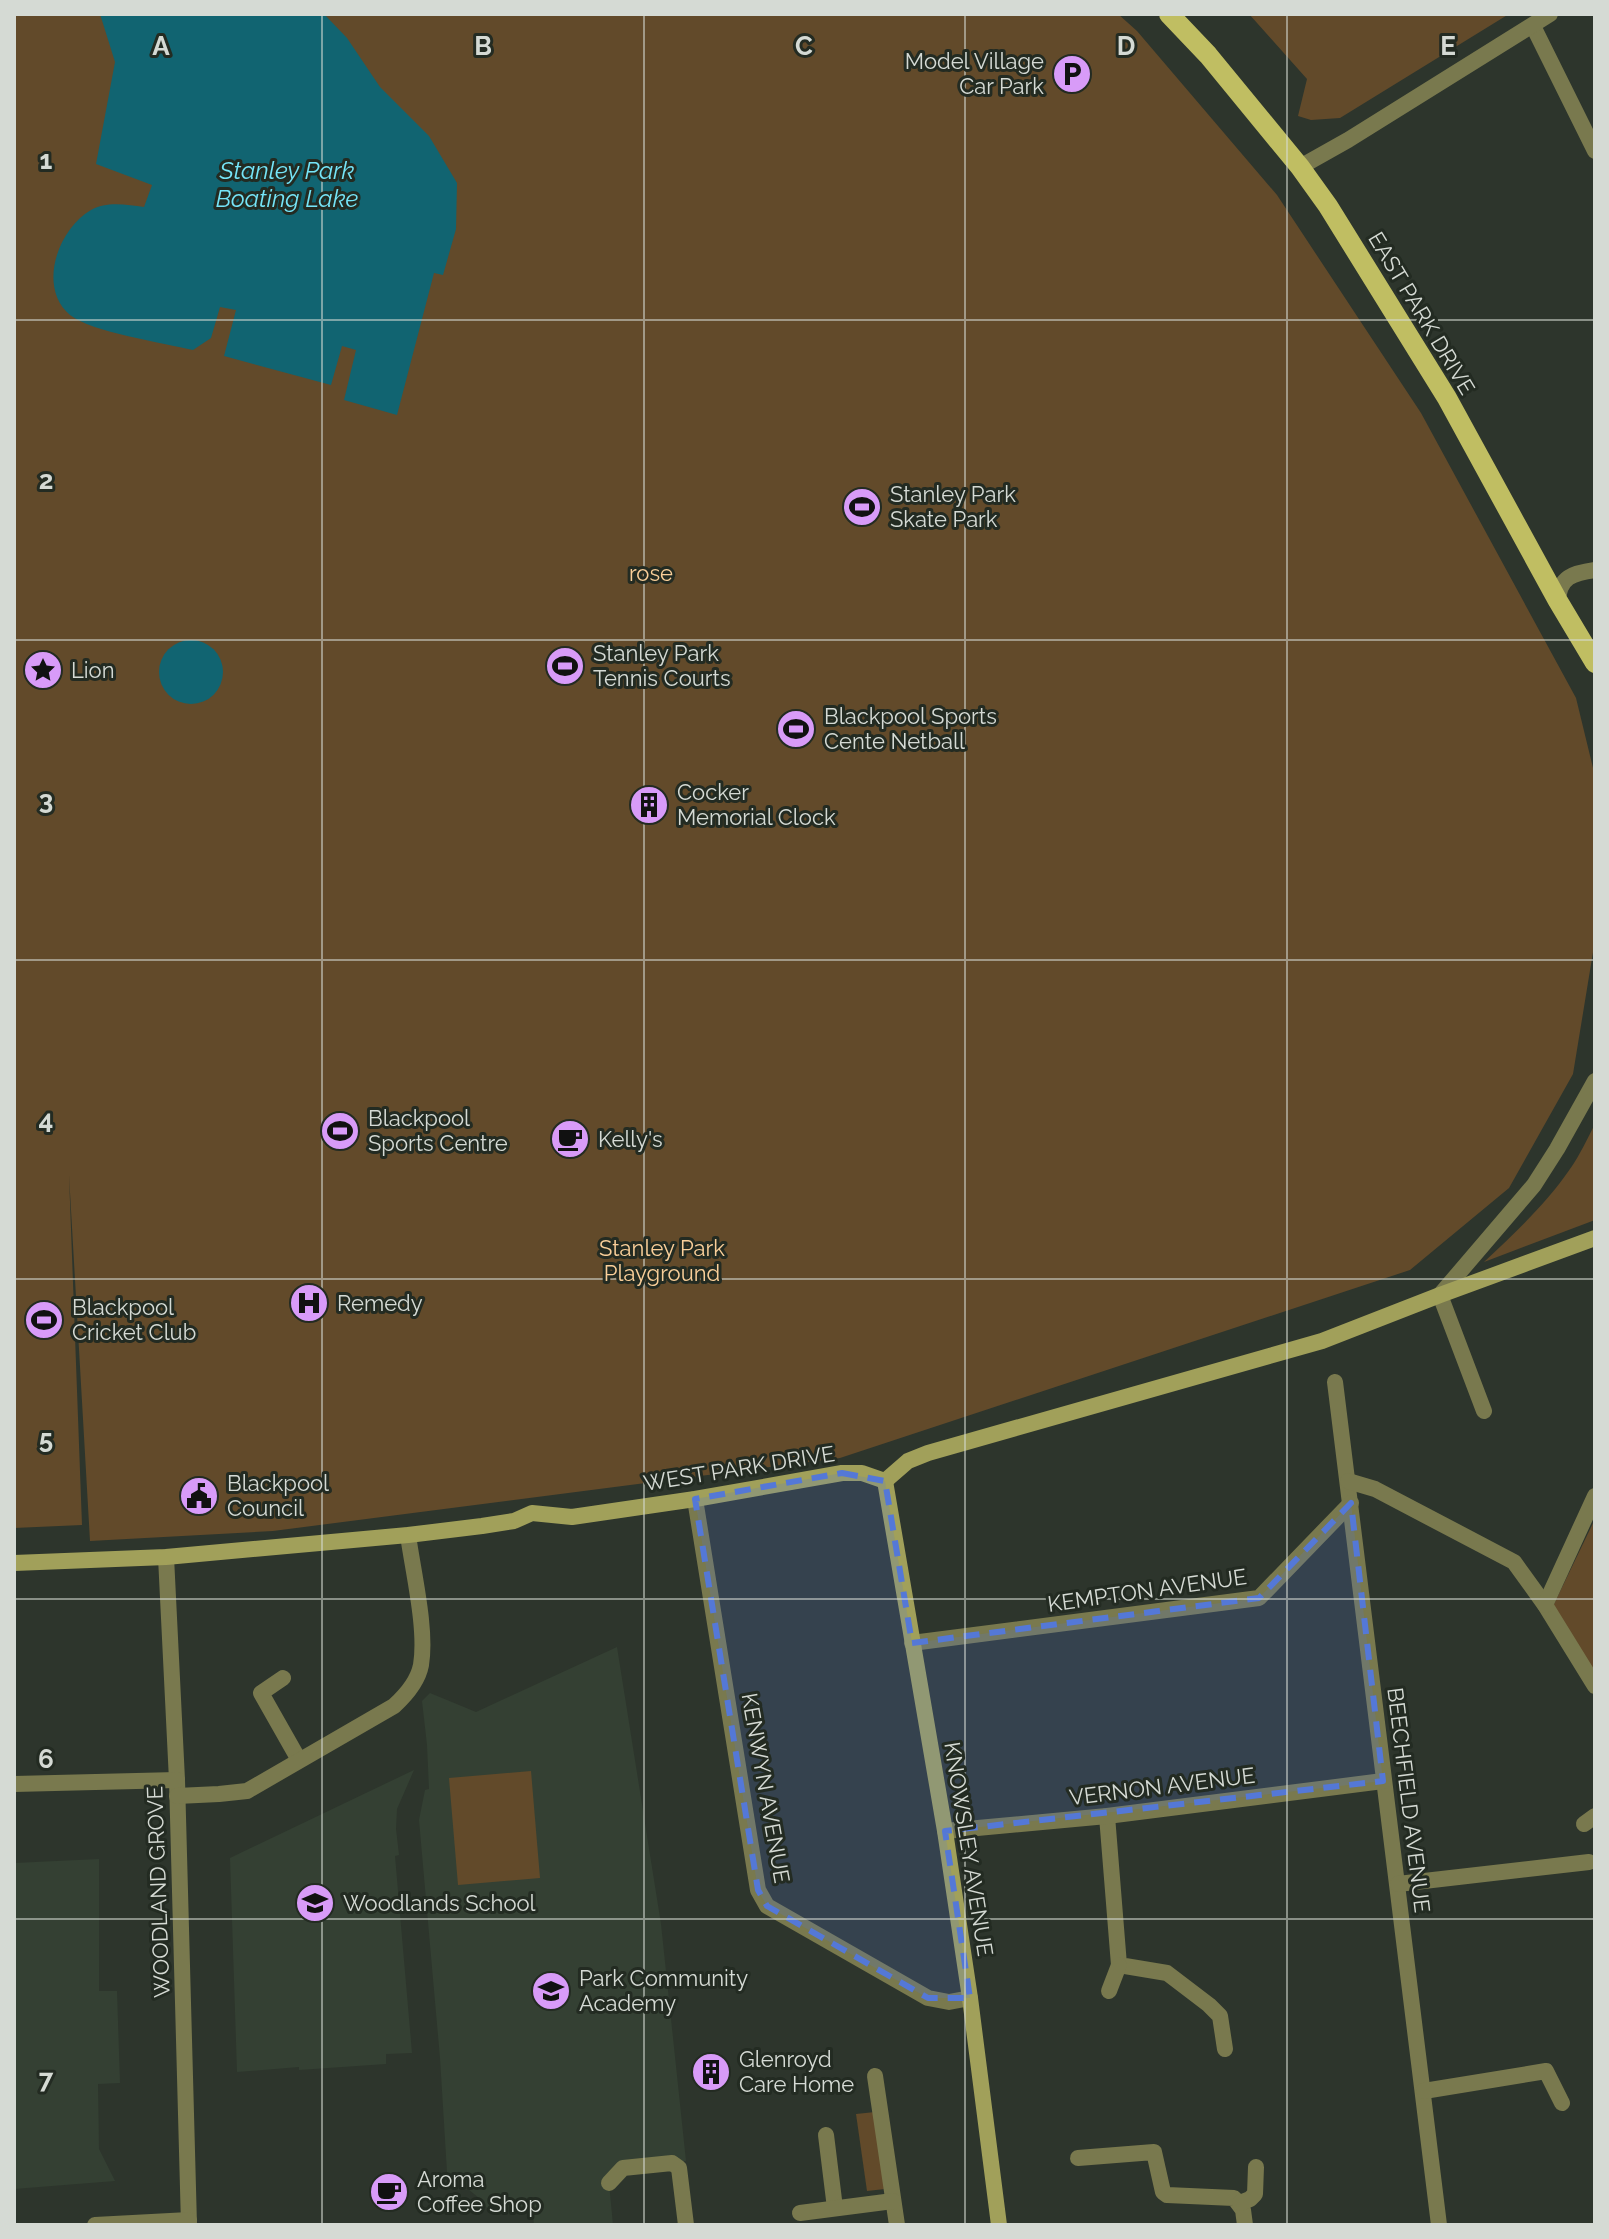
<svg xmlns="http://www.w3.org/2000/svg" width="1609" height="2239" viewBox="0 0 1609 2239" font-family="Raleway,sans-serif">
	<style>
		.built { fill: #344033 }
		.green { fill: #624a2a }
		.water { fill: #116471 }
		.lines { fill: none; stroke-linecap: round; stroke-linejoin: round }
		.street { stroke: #79794e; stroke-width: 16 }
		.secondary { stroke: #a1a05a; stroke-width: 16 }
		.primary { stroke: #c0be62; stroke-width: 20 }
		.marked { fill: #5478d7; fill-opacity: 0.2; stroke: #5478d7; stroke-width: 6; stroke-dasharray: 16 10; stroke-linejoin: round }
		.grid { fill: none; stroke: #d5dad4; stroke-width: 2; stroke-opacity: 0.55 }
		.labels { text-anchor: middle; stroke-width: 6; stroke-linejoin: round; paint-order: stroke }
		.poi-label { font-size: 22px; fill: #d5dad4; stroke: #232b22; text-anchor: start }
		.street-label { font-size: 22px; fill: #d5dad4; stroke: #232b22 }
		.park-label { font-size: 22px; fill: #facf99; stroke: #232b22 }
		.water-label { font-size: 24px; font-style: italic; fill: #75e5f8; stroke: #232b22 }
		.grid-label { font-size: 26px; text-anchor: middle; font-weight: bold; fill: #d5dad4; stroke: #232b22; stroke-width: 6; stroke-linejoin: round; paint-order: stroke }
	</style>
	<rect width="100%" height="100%" fill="#2d352c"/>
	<g class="built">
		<polygon points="617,1647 661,1924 686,2161 644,2167 609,2183 613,2225 534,2225 532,2206 487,2208 479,2198 447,2172 440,2058 419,1820 425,1790 429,1789 427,1745 422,1701 430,1693 476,1712"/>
		<polygon points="414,1770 397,1809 396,1829 399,1855 395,1856 412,2053 386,2054 386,2064 299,2070 299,2067 237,2072 230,1858"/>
		<polygon points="99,1859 99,1991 117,1991 120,2083 98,2084 99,2149 115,2181 14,2189 14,1863"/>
	</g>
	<g class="green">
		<polygon points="14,14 1118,14 1137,31 1277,195 1421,413 1576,698 1594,772 1595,940 1573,1074 1509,1188 1410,1270 840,1458 273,1531 90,1541 69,1175 82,1525 14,1528"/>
		<polygon points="1249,14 1509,14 1340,118 1311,120 1298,116 1307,79"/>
		<path d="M1595 1124V1220L1484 1262C1515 1233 1546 1204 1570 1169 1580 1155 1587 1139 1595 1124Z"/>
		<polygon points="1595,1519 1595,1676 1553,1606"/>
		<polygon points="531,1771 540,1878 458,1885 449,1778"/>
		<polygon points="875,2112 885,2189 867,2191 856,2114"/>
	</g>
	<g class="water">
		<path d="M100 14H324L347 38 380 87 429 136 457 183 456 229 443 275 434 273 397 415 344 400 356 350 342 346 331 385 224 356 236 310 220 307 211 338 193 350C164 343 91 332 70 315 37 287 58 229 91 210 107 201 127 205 144 207L152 185 96 164 115 62Z"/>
		<circle cx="191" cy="672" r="32"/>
	</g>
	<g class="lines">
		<g class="street">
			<polyline points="1533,26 1595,151"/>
			<polyline points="1300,167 1348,140 1550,14"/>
			<path d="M1558 601C1559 577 1573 573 1595 570"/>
			<polyline points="1335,1382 1439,2225"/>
			<polyline points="1484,1411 1440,1295 1534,1185 1557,1149 1595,1081"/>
			<polyline points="1348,1481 1375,1489 1514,1562 1545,1605 1595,1686"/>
			<polyline points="695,1499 758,1890 767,1906 928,1998 949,2002 970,1998"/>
			<polyline points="166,1557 177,1780 189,2225"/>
			<polyline points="1545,1605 1595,1496"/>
			<polyline points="912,1643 1259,1598 1351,1503"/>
			<polyline points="283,1678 261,1693 299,1760"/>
			<polyline points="14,1784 177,1780"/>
			<path d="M177 1796 219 1794 247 1791 394 1706C406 1695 418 1681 421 1665 427 1629 413 1572 408 1535"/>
			<polyline points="1107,1816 1119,1965 1167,1973 1209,2005 1220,2016 1225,2049"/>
			<polyline points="1584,1824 1595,1816"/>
			<polyline points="945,1831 1107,1816 1383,1781"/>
			<polyline points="1398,1884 1589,1862"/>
			<polyline points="1109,1991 1119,1965"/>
			<polyline points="875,2076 897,2225"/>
			<polyline points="1424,2091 1546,2071 1562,2103"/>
			<polyline points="826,2135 835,2208"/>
			<polyline points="1078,2158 1154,2152 1163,2192 1167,2195 1234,2198 1243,2210 1245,2225"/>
			<polyline points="609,2183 623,2168 672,2163 679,2168 686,2225"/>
			<polyline points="1240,2203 1250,2199 1255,2194 1256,2167"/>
			<polyline points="800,2213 893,2201"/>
			<polyline points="95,2225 189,2220"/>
		</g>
		<g class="secondary">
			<polyline points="885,1481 945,1831 970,1998 999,2225"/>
			<polyline points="885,1481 908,1461 928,1453 1322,1341 1440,1295 1595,1238"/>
			<polyline points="14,1563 166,1557 408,1535 482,1526 514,1521 532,1513 572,1517 695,1499 842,1473 862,1473 885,1481"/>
		</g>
		<polyline class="primary" points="1169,14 1208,55 1300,167 1328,206 1447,398 1558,601 1595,663"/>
	</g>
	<path class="marked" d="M842 1473 885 1481 912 1643 1259 1598 1351 1503 1383 1781 945 1831 970 1998H928L767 1906 758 1890 695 1499Z"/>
	<path class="grid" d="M322 14V2225M644 14V2225M965 14V2225M1287 14V2225M14 320H1595M14 640H1595M14 960H1595M14 1279H1595M14 1599H1595M14 1919H1595"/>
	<defs>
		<g id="parking-disc" transform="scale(2)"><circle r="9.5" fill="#d89bf8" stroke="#232b22"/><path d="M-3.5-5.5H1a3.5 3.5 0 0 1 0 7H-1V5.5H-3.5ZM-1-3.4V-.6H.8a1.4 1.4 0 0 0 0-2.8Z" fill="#111"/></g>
		<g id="stadium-disc" transform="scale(2)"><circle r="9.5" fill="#d89bf8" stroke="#232b22"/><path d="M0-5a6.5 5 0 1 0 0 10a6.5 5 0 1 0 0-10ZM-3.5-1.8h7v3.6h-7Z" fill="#111"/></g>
		<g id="sight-disc" transform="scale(2)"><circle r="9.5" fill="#d89bf8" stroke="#232b22"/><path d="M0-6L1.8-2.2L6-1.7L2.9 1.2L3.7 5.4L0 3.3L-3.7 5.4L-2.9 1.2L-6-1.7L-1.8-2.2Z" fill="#111"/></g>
		<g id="building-disc" transform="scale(2)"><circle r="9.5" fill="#d89bf8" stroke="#232b22"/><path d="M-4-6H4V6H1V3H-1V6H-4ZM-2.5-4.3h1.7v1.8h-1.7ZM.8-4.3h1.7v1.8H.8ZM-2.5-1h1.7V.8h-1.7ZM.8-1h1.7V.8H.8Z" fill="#111"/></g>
		<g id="cafe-disc" transform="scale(2)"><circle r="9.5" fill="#d89bf8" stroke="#232b22"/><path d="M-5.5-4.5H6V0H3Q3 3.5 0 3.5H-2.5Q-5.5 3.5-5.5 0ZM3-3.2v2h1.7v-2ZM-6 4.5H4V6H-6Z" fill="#111"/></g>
		<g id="hospital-disc" transform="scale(2)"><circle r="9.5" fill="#d89bf8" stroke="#232b22"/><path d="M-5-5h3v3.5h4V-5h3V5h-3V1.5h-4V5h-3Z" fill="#111"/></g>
		<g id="civic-disc" transform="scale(2)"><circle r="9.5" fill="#d89bf8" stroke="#232b22"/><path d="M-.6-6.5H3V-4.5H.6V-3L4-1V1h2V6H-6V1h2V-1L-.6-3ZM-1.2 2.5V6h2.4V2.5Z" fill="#111"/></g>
		<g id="school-disc" transform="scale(2)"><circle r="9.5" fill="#d89bf8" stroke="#232b22"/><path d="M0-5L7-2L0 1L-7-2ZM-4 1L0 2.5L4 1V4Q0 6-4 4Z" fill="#111"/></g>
	</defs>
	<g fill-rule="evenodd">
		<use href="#parking-disc" x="1072" y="74"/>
		<use href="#stadium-disc" x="862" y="507"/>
		<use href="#stadium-disc" x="565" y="666"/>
		<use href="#sight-disc" x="43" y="670"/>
		<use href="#stadium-disc" x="796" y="729"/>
		<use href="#building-disc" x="649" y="805"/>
		<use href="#stadium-disc" x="340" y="1131"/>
		<use href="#cafe-disc" x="570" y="1139"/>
		<use href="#hospital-disc" x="309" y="1303"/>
		<use href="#stadium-disc" x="44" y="1320"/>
		<use href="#civic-disc" x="199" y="1496"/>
		<use href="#school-disc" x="315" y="1903"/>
		<use href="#school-disc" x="551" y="1991"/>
		<use href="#building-disc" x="711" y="2072"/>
		<use href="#cafe-disc" x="389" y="2192"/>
	</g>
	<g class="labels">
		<g class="poi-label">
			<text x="1044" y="69" text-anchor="end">Model Village<tspan x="1044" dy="25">Car Park</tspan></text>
			<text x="890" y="502">Stanley Park<tspan x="890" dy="25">Skate Park</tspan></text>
			<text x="593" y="661">Stanley Park<tspan x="593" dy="25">Tennis Courts</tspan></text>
			<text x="71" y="678">Lion</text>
			<text x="824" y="724">Blackpool Sports<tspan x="824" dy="25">Cente Netball</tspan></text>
			<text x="677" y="800">Cocker<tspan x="677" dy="25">Memorial Clock</tspan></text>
			<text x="368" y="1126">Blackpool<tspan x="368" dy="25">Sports Centre</tspan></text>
			<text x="598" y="1147">Kelly's</text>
			<text x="337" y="1311">Remedy</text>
			<text x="72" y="1315">Blackpool<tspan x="72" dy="25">Cricket Club</tspan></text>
			<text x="227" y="1491">Blackpool<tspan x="227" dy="25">Council</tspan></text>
			<text x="343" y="1911">Woodlands School</text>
			<text x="579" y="1986">Park Community<tspan x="579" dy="25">Academy</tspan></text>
			<text x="739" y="2067">Glenroyd<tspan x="739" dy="25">Care Home</tspan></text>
			<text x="417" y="2187">Aroma<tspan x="417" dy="25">Coffee Shop</tspan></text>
		</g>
		<g class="street-label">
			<text transform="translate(1422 313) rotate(59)" y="8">EAST PARK DRIVE</text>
			<text transform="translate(739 1468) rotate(-9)" y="8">WEST PARK DRIVE</text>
			<text transform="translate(1147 1590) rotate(-8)" y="8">KEMPTON AVENUE</text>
			<text transform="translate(1162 1786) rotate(-7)" y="8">VERNON AVENUE</text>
			<text transform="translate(766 1788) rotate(80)" y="8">KENWYN AVENUE</text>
			<text transform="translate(1409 1800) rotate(83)" y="8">BEECHFIELD AVENUE</text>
			<text transform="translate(969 1849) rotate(81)" y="8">KNOWSLEY AVENUE</text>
			<text transform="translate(158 1892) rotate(-92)" y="8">WOODLAND GROVE</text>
		</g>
		<g class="park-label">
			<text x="651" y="581">rose</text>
			<text x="662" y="1256">Stanley Park<tspan x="662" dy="25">Playground</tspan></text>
		</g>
		<g class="water-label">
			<text x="287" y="179">Stanley Park<tspan x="287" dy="28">Boating Lake</tspan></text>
		</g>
	</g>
	<g class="grid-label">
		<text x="161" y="55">A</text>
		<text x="483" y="55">B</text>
		<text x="804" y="55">C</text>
		<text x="1126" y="55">D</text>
		<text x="1448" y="55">E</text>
		<text x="46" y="169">1</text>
		<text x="46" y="489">2</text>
		<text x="46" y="809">3</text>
		<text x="46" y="1129">4</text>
		<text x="46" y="1448">5</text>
		<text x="46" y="1768">6</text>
		<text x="46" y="2088">7</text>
	</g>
	<rect width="1609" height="2239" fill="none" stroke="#d5dad4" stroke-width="32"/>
</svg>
